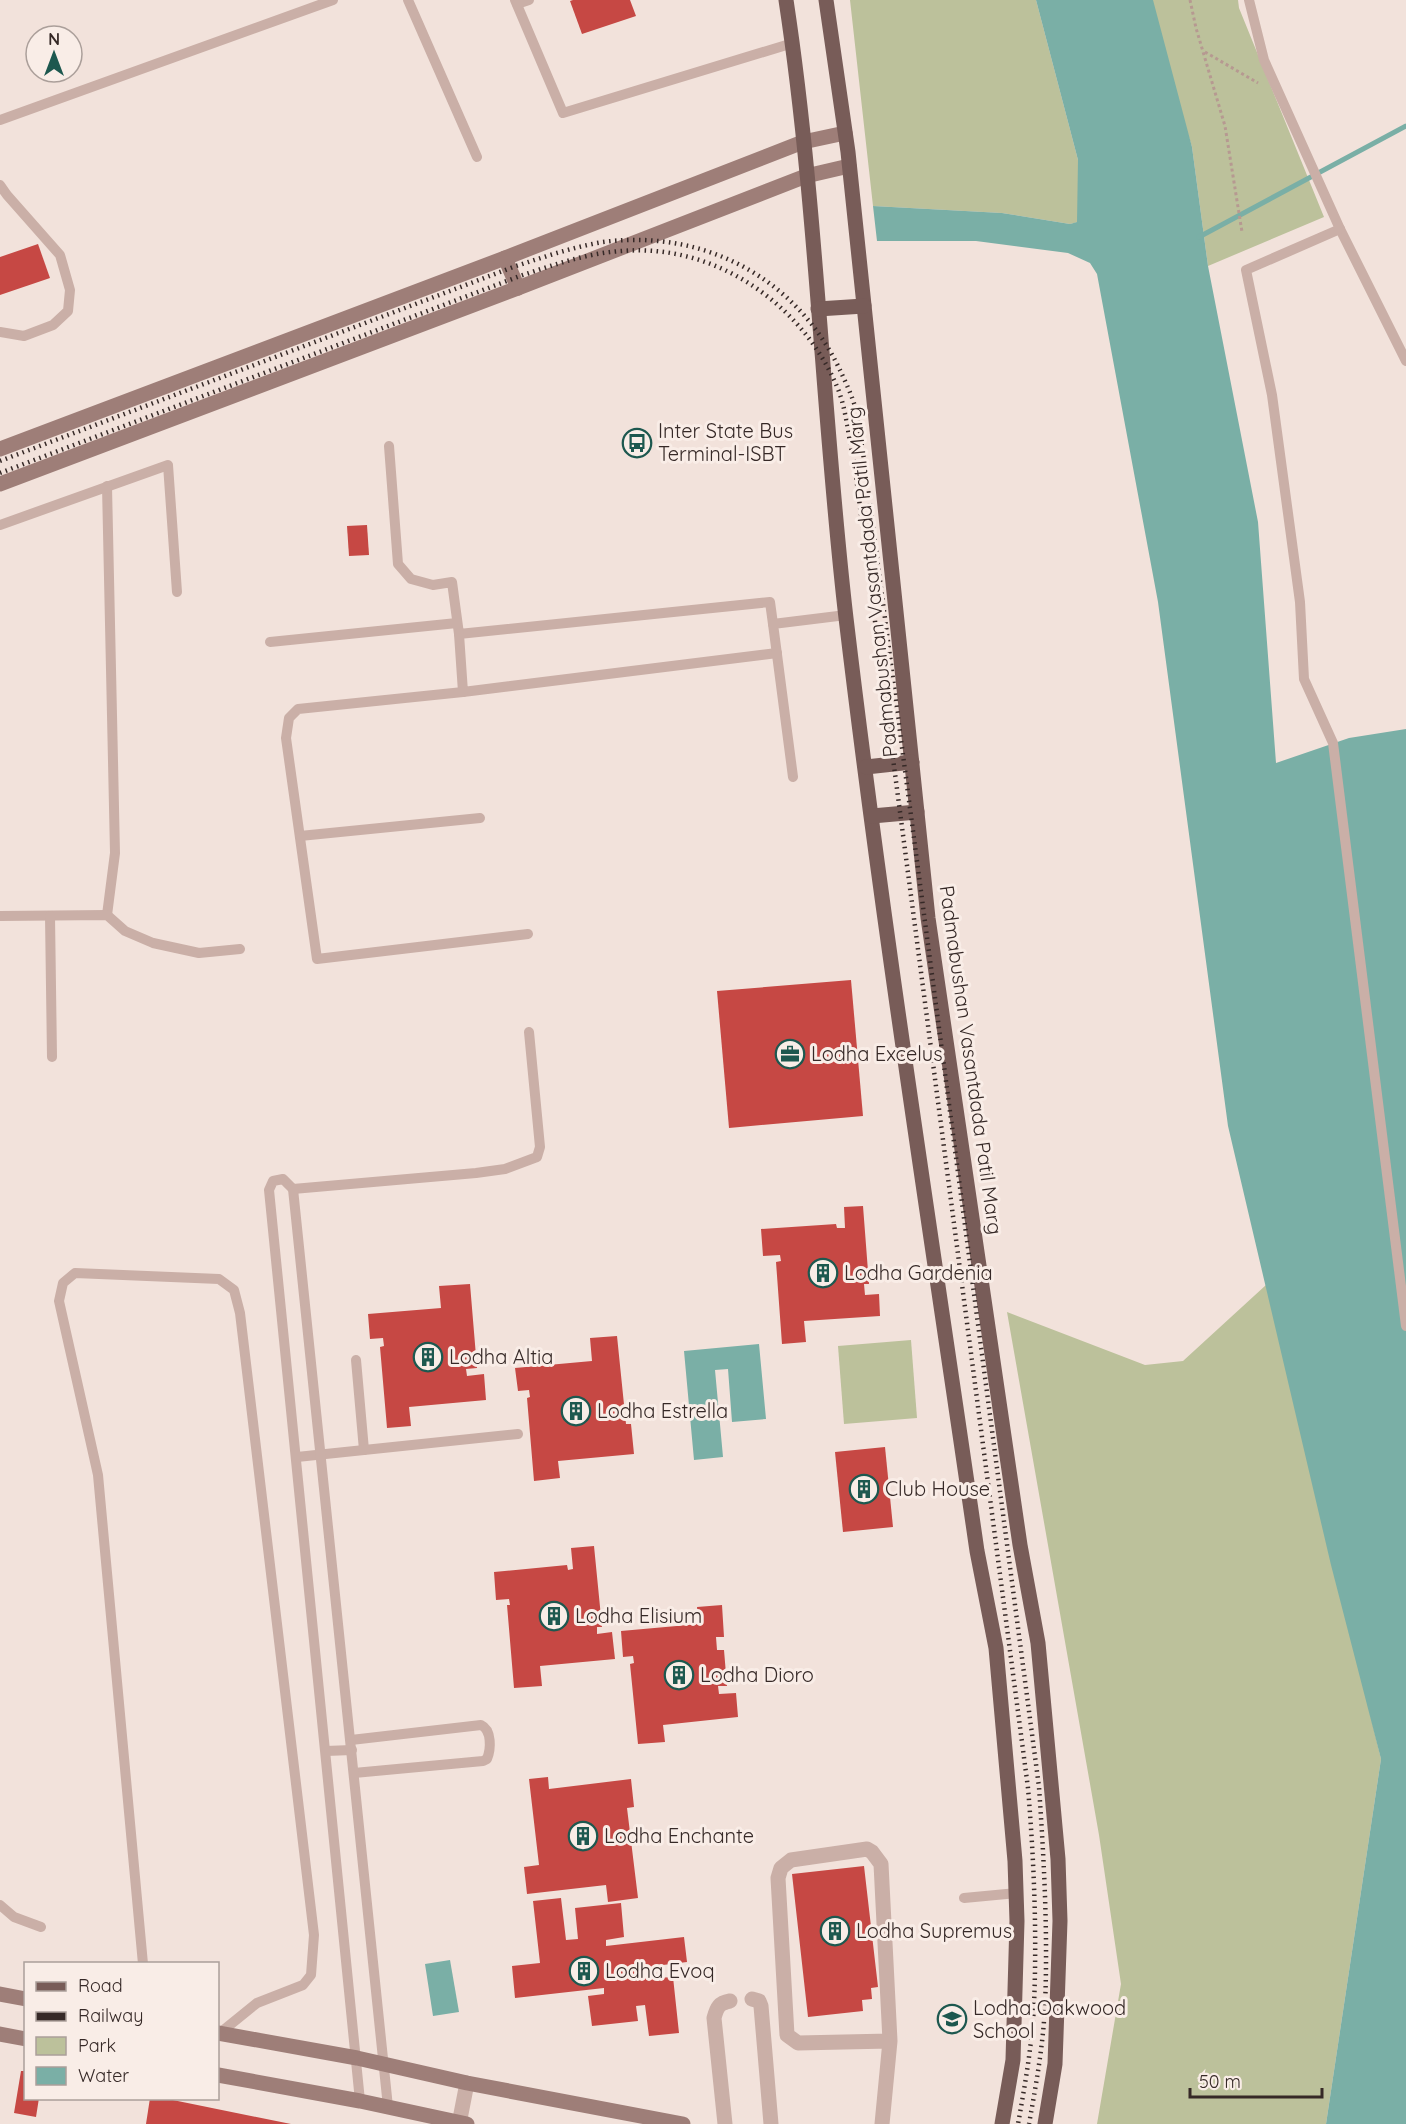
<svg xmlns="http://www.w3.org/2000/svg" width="1406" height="2124" viewBox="0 0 1406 2124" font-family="Quicksand,sans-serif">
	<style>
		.green { fill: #bcc19b }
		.water { fill: #7aafa6 }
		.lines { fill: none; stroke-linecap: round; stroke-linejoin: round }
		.stream { stroke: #7aafa6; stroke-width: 5 }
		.building { fill: #c64844 }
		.path { stroke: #b69991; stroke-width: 3; stroke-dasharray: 3 3; stroke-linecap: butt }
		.lane { stroke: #caafa7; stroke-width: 10 }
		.street { stroke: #caafa7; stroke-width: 15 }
		.secondary { stroke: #9e7e78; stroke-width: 15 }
		.primary { stroke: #785c58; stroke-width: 15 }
		.rail { stroke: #362927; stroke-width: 4.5; stroke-dasharray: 1.5 4.5; stroke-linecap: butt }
		.labels { text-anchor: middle; stroke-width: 6; stroke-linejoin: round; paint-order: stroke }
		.poi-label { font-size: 20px; fill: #362927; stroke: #f9ede7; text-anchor: start }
		.street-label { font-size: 20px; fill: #362927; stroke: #f9ede7 }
	</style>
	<rect width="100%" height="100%" fill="#f2e2db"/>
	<g class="green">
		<polygon points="850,0 1036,0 1078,160 1078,222 1070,224 1002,213 873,206"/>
		<polygon points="1146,0 1238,0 1239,8 1324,217 1208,266 1192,147"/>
		<polygon points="1266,1285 1381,1759 1326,2124 1097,2124 1121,1984 1099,1835 1007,1312 1145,1365 1183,1361"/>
		<polygon points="911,1340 917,1418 844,1424 838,1346"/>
	</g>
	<g class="water">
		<polygon points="1036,0 1153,0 1192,147 1208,266 1258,522 1276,763 1349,738 1406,729 1406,2124 1326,2124 1381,1759 1331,1565 1228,1126 1158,602 1097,274 1090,263 1068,253 976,241 877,241 873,206 1002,213 1070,224 1077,222 1078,160"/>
		<polygon points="759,1344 766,1419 732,1422 728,1369 715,1370 723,1457 694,1460 684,1351"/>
		<polygon points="450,1960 459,2012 433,2016 425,1964"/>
	</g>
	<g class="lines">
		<polyline class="stream" points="1199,237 1406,126"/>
	</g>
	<g class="building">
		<polygon points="573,0 630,0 636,16 582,34 570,1"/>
		<polygon points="38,244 50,278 0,295 0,257"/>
		<polygon points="367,525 369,555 349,556 347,526"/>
		<polygon points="851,980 863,1116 729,1128 717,991"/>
		<polygon points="863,1206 869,1284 864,1284 865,1295 879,1294 880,1316 804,1321 806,1342 782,1344 776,1262 781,1261 780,1255 763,1256 761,1229 836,1224 837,1228 845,1228 844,1207"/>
		<polygon points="470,1284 477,1368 466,1369 467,1376 484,1374 486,1400 409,1407 411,1426 387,1428 380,1347 384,1346 383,1338 370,1339 368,1314 441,1308 439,1286"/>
		<polygon points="617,1336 626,1424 631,1424 634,1454 558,1461 560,1478 534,1481 527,1398 530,1397 529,1390 518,1391 515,1368 592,1361 590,1338"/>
		<polygon points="885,1447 893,1527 843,1532 835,1452"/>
		<polygon points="594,1546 602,1627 597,1627 597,1634 612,1632 615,1659 540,1666 542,1686 514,1688 507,1605 510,1605 509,1599 496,1600 494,1572 567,1565 568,1570 573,1569 571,1548"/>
		<polygon points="722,1605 724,1637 716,1637 717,1650 724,1650 727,1686 718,1686 719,1694 736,1693 738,1717 663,1725 665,1742 638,1744 630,1664 634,1663 633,1656 623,1657 621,1631 699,1624 697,1607"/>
		<polygon points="548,1777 549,1789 631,1779 634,1807 627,1808 638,1898 608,1902 606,1885 527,1894 524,1867 539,1865 529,1779"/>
		<polygon points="864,1866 878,1987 871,1988 872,1999 862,2000 863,2011 808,2017 792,1874"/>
		<polygon points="561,1898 566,1940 578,1939 575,1908 621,1903 624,1937 606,1940 606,1946 684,1937 687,1962 655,1966 657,1978 673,1977 679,2033 649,2036 645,2005 636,2006 638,2021 592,2026 588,1996 604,1994 604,1988 515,1998 512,1966 540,1963 533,1901"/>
		<polygon points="21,2071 26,2071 26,2098 39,2098 36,2117 14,2113"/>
		<polygon points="150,2098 163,2098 291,2124 146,2124"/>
	</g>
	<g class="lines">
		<g class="path">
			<polyline points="1190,0 1196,28 1225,126 1242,232"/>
			<polyline points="1205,52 1258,83"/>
		</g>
		<g class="lane">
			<polyline points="408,0 477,157"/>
			<polyline points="515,0 563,113 793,43"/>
			<polyline points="1249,0 1264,60 1340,229 1406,361"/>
			<polyline points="517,4 529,0"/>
			<polyline points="0,120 333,0"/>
			<polyline points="0,185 7,195 60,255 70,290 68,311 53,325 24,336 0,332"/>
			<polyline points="1340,229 1246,270 1272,395 1300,602 1304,679 1333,743 1406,1326"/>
			<polyline points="389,446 398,564 411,579 433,585 452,582 459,634 770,602 773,624"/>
			<polyline points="107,486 115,853 107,915"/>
			<polyline points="0,525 168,465 177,592"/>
			<polyline points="459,634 463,692 777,653"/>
			<polyline points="270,642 457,623"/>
			<polyline points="463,692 298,709 289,718 286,738 317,959 528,934"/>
			<polyline points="793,777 773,624 846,615"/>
			<polyline points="300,836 480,818"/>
			<polyline points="0,916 107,915 125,931 153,943 199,953 240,949"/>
			<polyline points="50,916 52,1057"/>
			<polyline points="293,1189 476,1173 505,1169 537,1157 540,1147 529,1032"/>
			<polyline points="356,1360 364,1450"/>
			<polyline points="297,1457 518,1434"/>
			<path d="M351 1740 481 1725C492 1730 491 1749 487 1759L483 1761 354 1773"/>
			<polyline points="326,1751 352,1750"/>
			<polyline points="964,1898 1017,1893"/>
			<polyline points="0,1905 14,1917 41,1927"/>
			<polyline points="143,1964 98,1475 59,1301 63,1283 75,1273 219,1279 234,1290 240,1313 314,1935 311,1975 303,1985 257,2003 220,2033"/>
			<polyline points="360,2101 269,1190 273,1181 283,1179 293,1189 388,2107"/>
		</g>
		<g class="street">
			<polyline points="752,1999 759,2001 761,2006 771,2124"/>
			<polyline points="459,2124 467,2083"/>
			<path d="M725 2124 714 2018C717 2007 719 2003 730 2001"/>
			<polyline points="882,2124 890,2041 881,1864 872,1852 867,1849 791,1860 781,1868 778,1878 787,2035 798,2043 890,2041"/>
		</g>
		<g class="secondary">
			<polyline points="505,258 518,288"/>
			<polyline points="0,449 505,258 803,142 845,133"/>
			<polyline points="0,484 518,288 806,176 849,166"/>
			<polyline points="0,1994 26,1999"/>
			<polyline points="218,2033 357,2058 467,2083 683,2124"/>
			<polyline points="0,2034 26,2039"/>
			<polyline points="218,2075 360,2101 467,2124"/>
		</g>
		<g class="primary">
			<path d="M786 0C817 204 822 412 846 618 883 930 932 1240 977 1551L996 1648 1015 1861 1017 1921 1013 2060 1002 2124"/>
			<polyline points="826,0 848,152 928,918 1020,1545 1038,1643 1058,1859 1060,1921 1055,2064 1045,2124"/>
			<polyline points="818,309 864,306"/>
			<polyline points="866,767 912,762"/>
			<polyline points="872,816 917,812"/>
		</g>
		<g class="rail">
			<path d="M0 461 516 266C544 257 573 247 603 242 703 229 795 277 839 368 845 381 852 395 856 410 860 426 861 443 864 459L1039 1787C1044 1860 1048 1933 1045 2006 1043 2046 1036 2085 1029 2124"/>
			<path d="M0 473 520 276C553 265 587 253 622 251 715 243 803 304 838 389 847 412 848 437 854 461L1028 1788C1034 1860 1037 1933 1034 2005 1032 2045 1025 2085 1018 2124"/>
		</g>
	</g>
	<defs>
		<g id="bus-ring" transform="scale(1.5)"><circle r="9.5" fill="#f9ede7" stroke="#1d584f" stroke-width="1.5"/><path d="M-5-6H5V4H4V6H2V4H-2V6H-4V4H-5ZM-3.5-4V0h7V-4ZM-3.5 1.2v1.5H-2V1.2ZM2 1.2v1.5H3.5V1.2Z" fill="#1d584f"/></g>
		<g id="office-ring" transform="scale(1.5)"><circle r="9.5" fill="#f9ede7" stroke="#1d584f" stroke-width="1.5"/><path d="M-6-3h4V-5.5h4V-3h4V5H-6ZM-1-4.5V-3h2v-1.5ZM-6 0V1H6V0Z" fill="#1d584f"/></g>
		<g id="building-ring" transform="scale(1.5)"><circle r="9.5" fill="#f9ede7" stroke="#1d584f" stroke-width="1.5"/><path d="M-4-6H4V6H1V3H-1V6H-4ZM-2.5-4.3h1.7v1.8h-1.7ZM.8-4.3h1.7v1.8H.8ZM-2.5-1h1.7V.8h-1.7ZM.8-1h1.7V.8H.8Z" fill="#1d584f"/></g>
		<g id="school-ring" transform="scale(1.5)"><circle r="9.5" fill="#f9ede7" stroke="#1d584f" stroke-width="1.5"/><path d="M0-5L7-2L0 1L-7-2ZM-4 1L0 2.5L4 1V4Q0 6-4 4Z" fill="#1d584f"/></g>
	</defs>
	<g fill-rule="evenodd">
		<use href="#bus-ring" x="637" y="443"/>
		<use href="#office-ring" x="790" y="1054"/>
		<use href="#building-ring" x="823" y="1273"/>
		<use href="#building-ring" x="428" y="1357"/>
		<use href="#building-ring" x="576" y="1411"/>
		<use href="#building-ring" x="864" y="1489"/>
		<use href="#building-ring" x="554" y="1616"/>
		<use href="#building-ring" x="679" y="1675"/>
		<use href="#building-ring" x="583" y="1836"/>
		<use href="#building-ring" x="835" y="1931"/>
		<use href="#building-ring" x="584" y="1971"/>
		<use href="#school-ring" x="952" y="2019"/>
	</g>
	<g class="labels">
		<g class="poi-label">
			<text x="658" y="438">Inter State Bus<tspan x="658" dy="23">Terminal-ISBT</tspan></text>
			<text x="811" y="1061">Lodha Excelus</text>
			<text x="844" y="1280">Lodha Gardenia</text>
			<text x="449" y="1364">Lodha Altia</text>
			<text x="597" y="1418">Lodha Estrella</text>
			<text x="885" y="1496">Club House</text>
			<text x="575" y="1623">Lodha Elisium</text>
			<text x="700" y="1682">Lodha Dioro</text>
			<text x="604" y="1843">Lodha Enchante</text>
			<text x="856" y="1938">Lodha Supremus</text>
			<text x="605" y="1978">Lodha Evoq</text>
			<text x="973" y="2015">Lodha Oakwood<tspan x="973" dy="23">School</tspan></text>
		</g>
		<g class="street-label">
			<text transform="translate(872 582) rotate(-96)" y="7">Padmabushan Vasantdada Patil Marg</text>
			<text transform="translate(971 1060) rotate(82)" y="7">Padmabushan Vasantdada Patil Marg</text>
		</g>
	</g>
	<rect x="24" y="1962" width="195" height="138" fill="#f9ede7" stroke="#ab9f9a" stroke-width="1.5"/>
	<rect x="36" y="1982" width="30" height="9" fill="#785c58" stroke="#ab9f9a" stroke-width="1.5"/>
	<text x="78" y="1992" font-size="18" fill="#362927">Road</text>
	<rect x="36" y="2012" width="30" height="9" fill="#362927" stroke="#ab9f9a" stroke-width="1.5"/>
	<text x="78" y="2022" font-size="18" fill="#362927">Railway</text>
	<rect x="36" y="2037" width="30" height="18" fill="#bcc19b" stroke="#ab9f9a" stroke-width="1.5"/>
	<text x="78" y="2052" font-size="18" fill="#362927">Park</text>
	<rect x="36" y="2067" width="30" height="18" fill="#7aafa6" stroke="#ab9f9a" stroke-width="1.5"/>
	<text x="78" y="2082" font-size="18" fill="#362927">Water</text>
	<g transform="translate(54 54)"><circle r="28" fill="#f9ede7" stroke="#ab9f9a" stroke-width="1.5"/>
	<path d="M0-4.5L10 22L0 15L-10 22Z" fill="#1d584f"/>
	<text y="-9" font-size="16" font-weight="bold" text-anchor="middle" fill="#362927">N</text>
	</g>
	<path d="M1190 2088v9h132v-9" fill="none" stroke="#362927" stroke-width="3"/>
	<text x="1199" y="2088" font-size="18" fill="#362927" stroke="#f9ede7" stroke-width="4.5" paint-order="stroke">50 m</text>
</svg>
